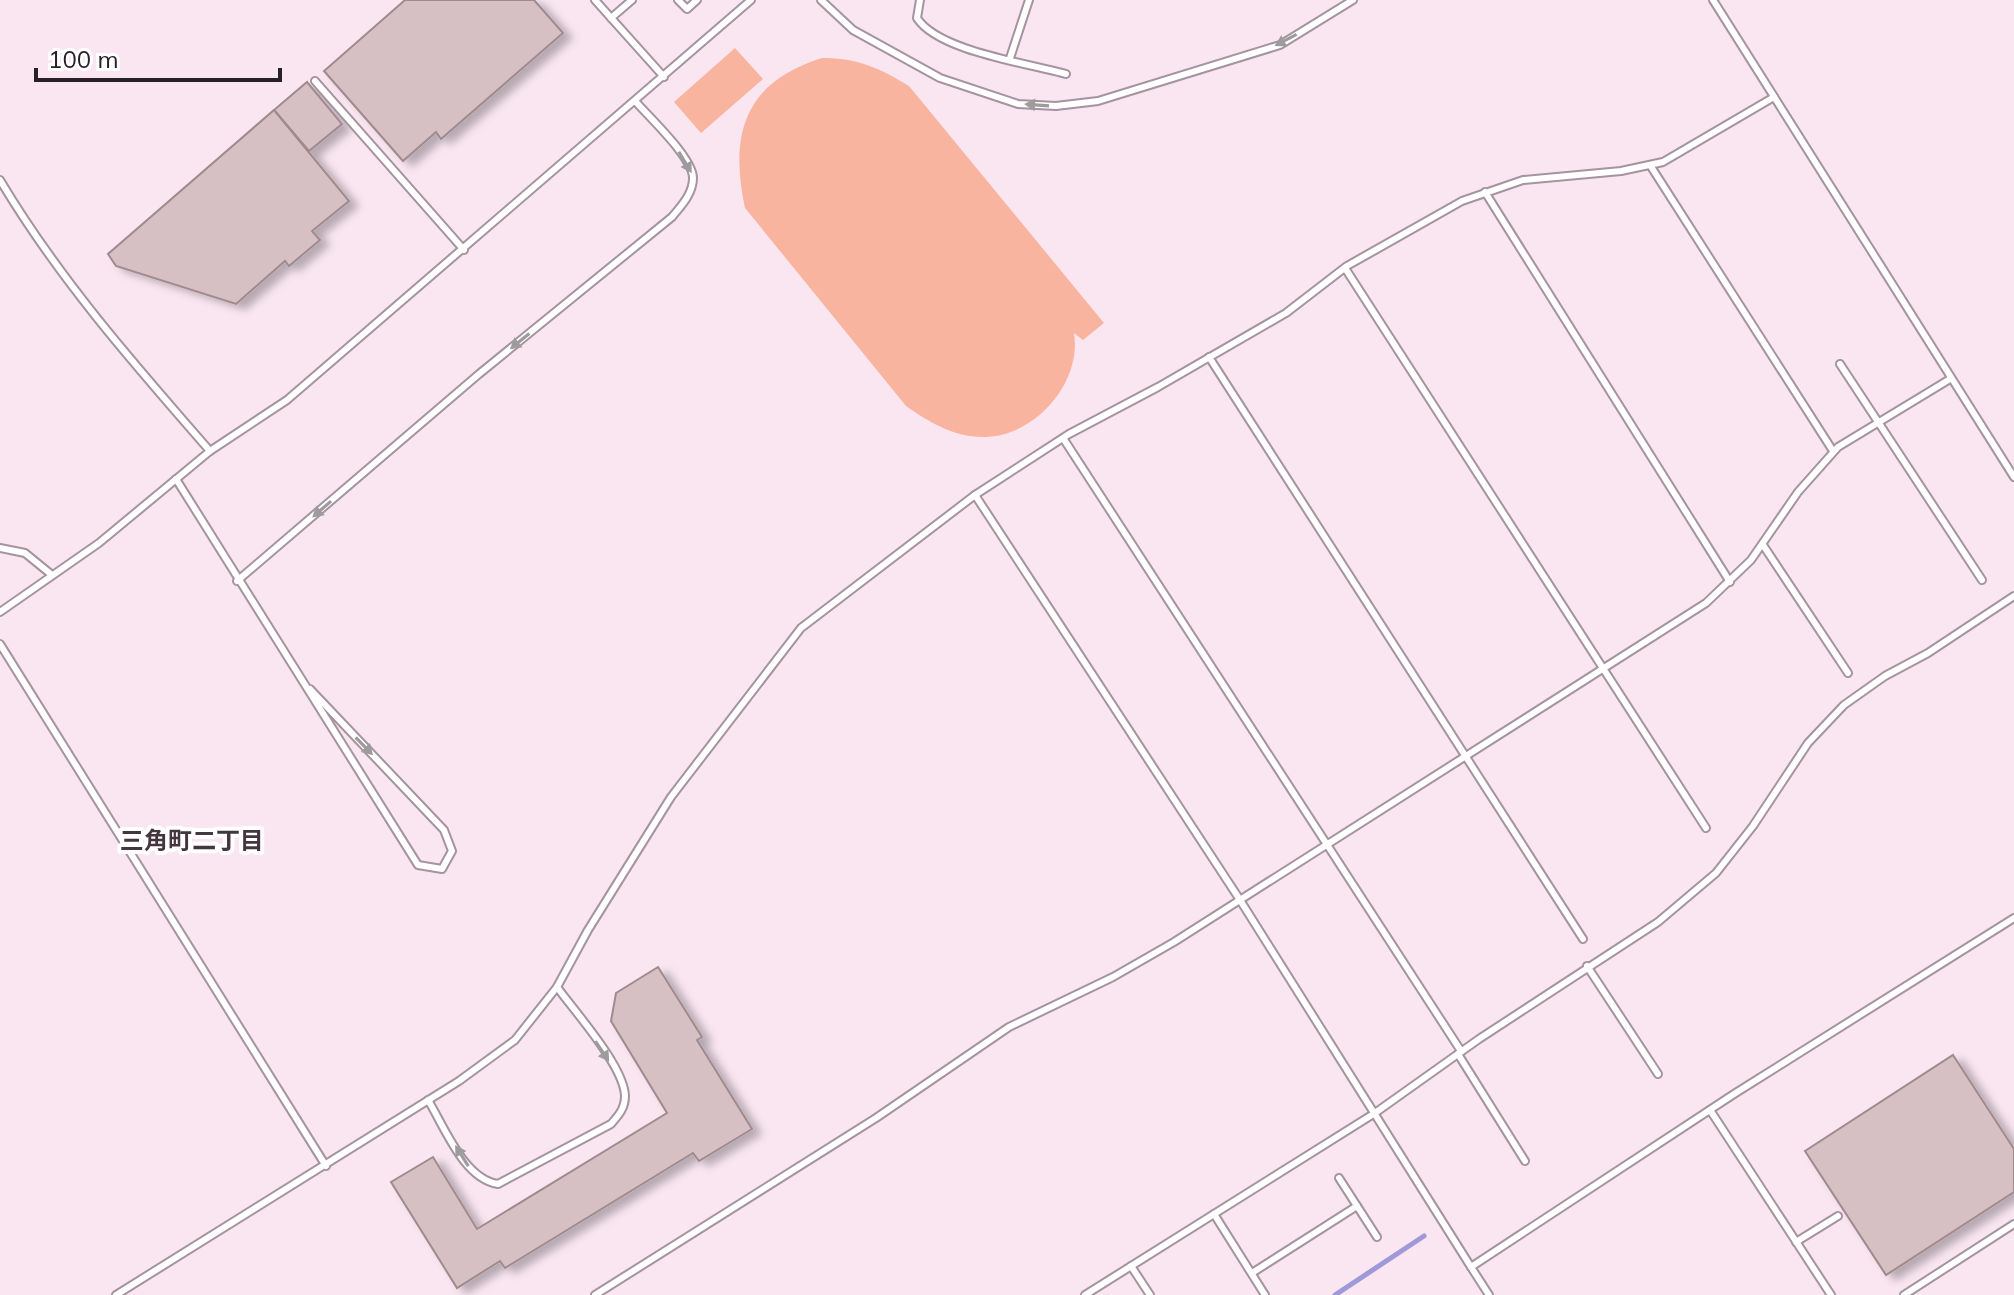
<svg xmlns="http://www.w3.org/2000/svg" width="2014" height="1295" viewBox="0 0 2014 1295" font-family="Mulish,'Noto Sans JP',sans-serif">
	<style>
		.green { fill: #f9b49f }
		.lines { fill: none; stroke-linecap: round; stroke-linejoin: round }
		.stream { stroke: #9f98d9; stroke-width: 5 }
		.building { fill: #d7c0c3; stroke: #9f8a8d; stroke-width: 2; filter: url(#shadow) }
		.service-casing { stroke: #a5939d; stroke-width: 10 }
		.service { stroke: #fff; stroke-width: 6 }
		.oneway { fill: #9e9b9c }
		.labels { text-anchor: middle; stroke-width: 8; stroke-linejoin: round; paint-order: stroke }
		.neighbourhood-label { font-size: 24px; font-weight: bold; fill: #44353e; stroke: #fff }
	</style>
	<defs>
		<filter id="shadow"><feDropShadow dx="9" dy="5" stdDeviation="4" flood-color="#0004"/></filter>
	</defs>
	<rect width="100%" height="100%" fill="#f9e6f1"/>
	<g class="green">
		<polygon points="735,48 763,79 701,133 674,102"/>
		<path d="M822 58C857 58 880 68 909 86L1104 323 1083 340 1074 333C1082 382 1036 436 985 437 955 438 929 422 906 406L745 208C729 133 745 82 822 58Z"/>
	</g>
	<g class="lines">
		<polyline class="stream" points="1335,1295 1424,1236"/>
	</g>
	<g class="building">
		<polygon points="405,0 534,0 563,33 441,139 436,132 403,161 324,71"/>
		<polygon points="307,82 342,124 309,151 274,110"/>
		<polygon points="274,110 349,201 312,231 320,240 289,266 285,261 236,304 116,266 108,254"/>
		<polygon points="658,967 702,1037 697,1040 752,1129 699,1161 693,1153 505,1268 500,1261 457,1288 391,1182 433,1157 477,1229 667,1113 611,1021 616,993"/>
		<polygon points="1953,1055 2014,1149 2014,1192 1886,1275 1805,1151"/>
	</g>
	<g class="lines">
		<g class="service-casing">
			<g id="service">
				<polyline points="595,0 664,77"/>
				<polyline points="678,0 687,9 697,0"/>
				<polyline points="821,0 853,30 940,78 1018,104 1056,106 1098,101 1280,45 1353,0"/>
				<path d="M920 0 917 18C938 51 1027 63 1066 74"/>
				<polyline points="1713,0 2014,477"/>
				<polyline points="611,18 632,0"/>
				<polyline points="1010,58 1029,0"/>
				<polyline points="315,81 464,250"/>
				<polyline points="1650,165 1833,451"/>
				<path d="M0 180C59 279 135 365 210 451"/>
				<polyline points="1485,192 1730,582"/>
				<polyline points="1345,268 1706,828"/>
				<polyline points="1209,357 1583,939"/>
				<polyline points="1840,364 1982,580"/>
				<polyline points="1063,438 1461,1051"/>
				<polyline points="176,479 418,865 442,869 452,851 444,830 310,689"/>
				<polyline points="975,495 1240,900 1471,1267 1734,1094 2014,918"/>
				<polyline points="1763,545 1848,673"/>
				<polyline points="0,548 25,553 52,575"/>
				<path d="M237 581 479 374 672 217C681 206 693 194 693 178 693 158 650 118 636 102"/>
				<polyline points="0,612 99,543 210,451 287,400 751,0"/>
				<polyline points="0,644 326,1166"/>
				<polyline points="1587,966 1658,1074"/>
				<polyline points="1458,1054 1525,1161"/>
				<path d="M428 1100C445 1128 464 1179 498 1184L611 1124C619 1115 625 1108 625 1096 624 1066 575 1012 557 987"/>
				<polyline points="1710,1110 1831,1295"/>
				<polyline points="1339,1178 1377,1237"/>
				<polyline points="1214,1214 1265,1295"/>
				<polyline points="1796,1242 1838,1216"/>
				<polyline points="1131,1266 1150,1295"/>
				<polyline points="1471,1267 1489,1295"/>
				<polyline points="1252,1273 1357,1206"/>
				<polyline points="116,1295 459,1081 515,1040 557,987 588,930 671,797 801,628 975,495 1069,434 1158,387 1286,313 1347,266 1462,201 1523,180 1621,171 1663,162 1774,97"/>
				<polyline points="595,1295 876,1118 1009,1027 1113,977 1174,942 1706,603 1751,560 1798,492 1838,447 1950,379"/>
				<polyline points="1085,1295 1375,1113 1479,1039 1658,922 1716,873 1753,826 1808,743 1844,705 1885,676 1928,653 2014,596"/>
				<polyline points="1904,1295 2014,1224"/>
			</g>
		</g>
		<use href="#service" class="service"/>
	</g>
	<defs><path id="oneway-solid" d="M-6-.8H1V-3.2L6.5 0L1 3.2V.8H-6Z" transform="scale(2)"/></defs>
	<g class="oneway">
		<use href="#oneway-solid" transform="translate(1286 40) rotate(152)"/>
		<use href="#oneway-solid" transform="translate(1037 105) rotate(-176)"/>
		<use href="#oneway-solid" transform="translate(685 162) rotate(59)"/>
		<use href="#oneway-solid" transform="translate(520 341) rotate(141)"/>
		<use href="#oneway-solid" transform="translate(322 509) rotate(139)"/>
		<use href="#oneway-solid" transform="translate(364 746) rotate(46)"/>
		<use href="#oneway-solid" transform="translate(602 1051) rotate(56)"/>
		<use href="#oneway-solid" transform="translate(462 1156) rotate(-122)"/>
	</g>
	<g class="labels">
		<g class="neighbourhood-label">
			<text x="192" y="849">三角町二丁目</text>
		</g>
	</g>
	<path d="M36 68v12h244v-12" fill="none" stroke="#272024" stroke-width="4"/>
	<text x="48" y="68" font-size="24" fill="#272024" stroke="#ffffff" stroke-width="6" paint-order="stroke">100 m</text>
</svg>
